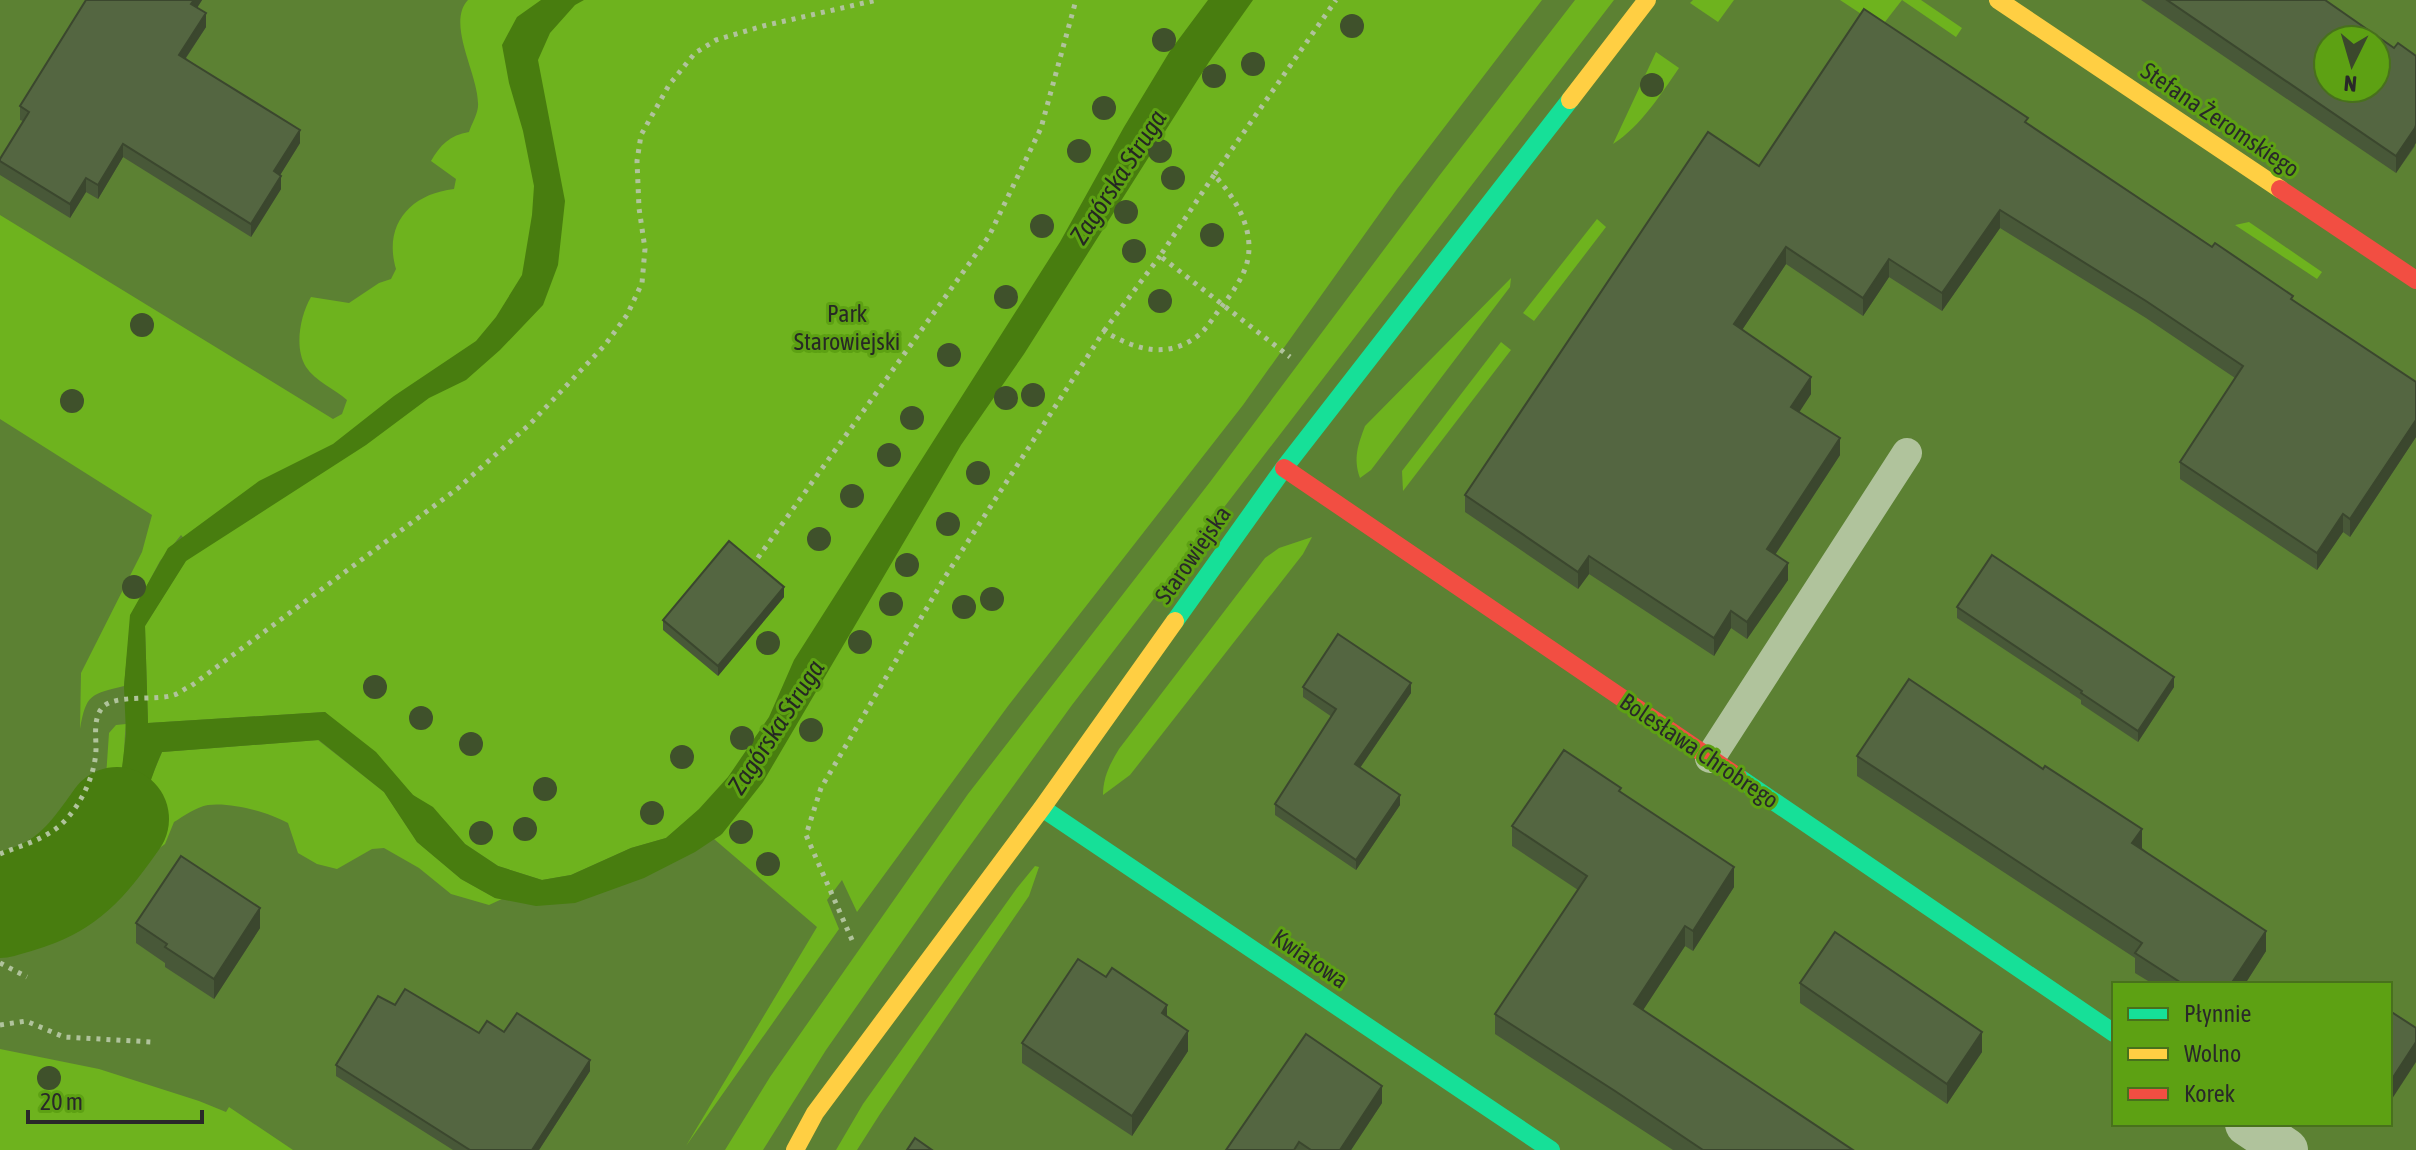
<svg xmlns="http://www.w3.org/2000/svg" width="2416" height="1150" viewBox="0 0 2416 1150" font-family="'Asap Condensed',sans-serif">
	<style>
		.green { fill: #6eb31e }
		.water { fill: #487d0f }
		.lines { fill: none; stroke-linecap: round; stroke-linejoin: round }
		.river { stroke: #487d0f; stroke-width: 104 }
		.path { stroke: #b0c39c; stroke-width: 5; stroke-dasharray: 4 6; stroke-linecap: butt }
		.lane { stroke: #b0c39c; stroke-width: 30 }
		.street { stroke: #b0c39c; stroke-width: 44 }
		.fast { stroke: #16e098; stroke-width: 18 }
		.slow { stroke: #ffcf43; stroke-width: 18 }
		.jam { stroke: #f24e42; stroke-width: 18 }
		.tree { fill: #3f512b }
		.wall { fill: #485838 }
		.shaded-wall { fill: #3b472e }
		.building { fill: #546641; stroke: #3b472e; stroke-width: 2; fill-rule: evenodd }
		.labels { text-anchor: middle; stroke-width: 6; stroke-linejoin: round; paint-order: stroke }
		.street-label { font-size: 24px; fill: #292929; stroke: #5da113 }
		.park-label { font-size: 24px; fill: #272925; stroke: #5da113 }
		.water-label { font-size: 26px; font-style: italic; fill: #252822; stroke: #5da113 }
	</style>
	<rect width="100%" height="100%" fill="#5c8133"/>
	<g class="green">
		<path d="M468 0H1542L1397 189 1243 405 1008 706 857 912 842 880 827 900 839 929 686 1146 817 927 714 839 721 835 697 812 666 838 631 848 571 875 542 880 498 866 465 844 446 822 413 795 325 712 148 723 145 626 185 562 189 544 181 535 160 561 131 615 124 686C91 694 86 694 80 729L81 673 142 552 152 515 0 419V215L333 419 342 414 347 400C335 389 315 381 306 367 294 348 300 316 311 297L349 303 379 283 391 279 396 269C383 225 410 194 454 189L456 179 431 161C440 145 450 135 469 132 472 123 479 112 478 103 478 74 446 23 468 0Z"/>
		<polygon points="1575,0 1614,0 1072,705 948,876 826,1050 763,1150 725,1150 770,1077 968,794 1210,482 1439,176"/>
		<polygon points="1693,0 1734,0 1718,22 1690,3"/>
		<polygon points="1840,0 1921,0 1962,28 1956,37 1902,0 1881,27"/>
		<path d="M1656 52 1679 68C1661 94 1641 126 1613 144Z"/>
		<polygon points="1597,219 1606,227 1534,321 1523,313"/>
		<polygon points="2249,222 2322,272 2317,279 2235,225"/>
		<path d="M1511 278 1510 287 1371 470 1360 478C1353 458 1358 445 1365 426Z"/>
		<polygon points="1501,342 1511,350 1403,491 1402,471"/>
		<path d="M1312 537 1303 554 1130 775 1103 795C1103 777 1110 764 1119 749L1265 558 1279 548Z"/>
		<path d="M126 724C124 738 125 754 122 768 114 807 77 857 41 875 29 882 13 885 0 890L2 870 33 860 71 839 85 820 106 777 109 733 116 725Z"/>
		<path d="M318 740 384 792 417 842 461 879 495 898 502 899 489 905 451 894 419 868 384 848 372 849 337 869 317 864 298 853 288 823C268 812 231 802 208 805 196 807 184 816 174 822L165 844 136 865 120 888 64 927 43 934 17 917 45 907 84 882 105 863 150 781 162 752Z"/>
		<polygon points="1035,866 1039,867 1029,896 880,1114 857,1150 836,1150 863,1104 1017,888"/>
		<polygon points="0,1049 99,1069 199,1101 226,1112 229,1107 293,1150 0,1150"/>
	</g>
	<path class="water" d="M541 0H584L575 5 550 33 538 60 565 201 558 265 543 305 500 350 466 380 429 398 366 445 186 561 145 626 148 723 325 712 376 752 413 795 433 807 465 844 498 866 542 880 571 875 631 848 666 838 699 809 728 777 769 717 794 660 1060 242 1124 127 1170 51 1208 0H1253L1209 62 1024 354 961 445 763 782 722 834 695 852 644 878 575 903 536 906 495 898 461 879 417 842 384 792 319 740 162 752C152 773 147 796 137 816 111 866 66 905 11 919L0 890 41 875 64 860 88 835 109 803 122 768 126 734 124 686 130 615 168 548 259 481 333 444 394 396 476 341 496 317 522 275 532 215 534 186 523 131 509 83 502 45 517 17Z"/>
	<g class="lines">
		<path class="river" d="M0 906C14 902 29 898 42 892 76 877 96 849 117 819"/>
		<g class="path">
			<polyline points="1214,175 1160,256 1290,357"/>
			<polyline points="1104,331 1160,256"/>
			<polyline points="752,566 989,236 1041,128 1076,0"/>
			<path d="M0 854C17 847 36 842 51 832 76 817 96 777 96 748 96 736 93 717 103 707 115 694 156 701 174 695 180 693 185 688 191 686L457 489 530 424 605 345 627 315 642 283 645 249 639 208 637 161 641 135 669 85 695 53 716 40 763 26 877 0"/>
			<path d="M852 940 806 835 821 788 945 577 1104 331C1135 350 1169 360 1200 334 1207 328 1213 318 1219 310 1229 297 1239 284 1245 269 1258 235 1237 199 1214 175L1336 0"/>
			<polyline points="0,963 27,977"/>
			<polyline points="0,1025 26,1021 64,1037 152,1042"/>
		</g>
		<polyline class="lane" points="1710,758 1907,453"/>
		<polyline class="street" points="2247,1124 2286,1150"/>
		<g class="fast">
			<polyline points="1175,621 1284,468 1570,100"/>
			<polyline points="1738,777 2114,1033"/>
			<polyline points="1042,808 1551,1150"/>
		</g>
		<g class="slow">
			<polyline points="1998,0 2280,189"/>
			<polyline points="1570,100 1647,0"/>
			<polyline points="795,1150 815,1113 1042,808 1175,621"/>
		</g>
		<g class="jam">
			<polyline points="2280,189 2416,280"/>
			<polyline points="1284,468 1738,777"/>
		</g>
	</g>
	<g class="tree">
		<circle cx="1352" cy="26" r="12"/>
		<circle cx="1164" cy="40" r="12"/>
		<circle cx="1253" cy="64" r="12"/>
		<circle cx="1214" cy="76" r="12"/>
		<circle cx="1652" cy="85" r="12"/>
		<circle cx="1104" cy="108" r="12"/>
		<circle cx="1079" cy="151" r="12"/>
		<circle cx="1160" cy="151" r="12"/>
		<circle cx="1173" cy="178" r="12"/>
		<circle cx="1126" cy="212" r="12"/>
		<circle cx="1042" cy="226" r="12"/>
		<circle cx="1212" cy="235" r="12"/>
		<circle cx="1134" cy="251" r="12"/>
		<circle cx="1006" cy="297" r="12"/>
		<circle cx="1160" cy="301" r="12"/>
		<circle cx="142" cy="325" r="12"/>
		<circle cx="949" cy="355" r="12"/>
		<circle cx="1033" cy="395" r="12"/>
		<circle cx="1006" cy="398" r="12"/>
		<circle cx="72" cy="401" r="12"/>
		<circle cx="912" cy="418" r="12"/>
		<circle cx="889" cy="455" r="12"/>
		<circle cx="978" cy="473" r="12"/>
		<circle cx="852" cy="496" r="12"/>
		<circle cx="948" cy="524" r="12"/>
		<circle cx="819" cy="539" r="12"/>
		<circle cx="907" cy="565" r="12"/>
		<circle cx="134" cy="587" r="12"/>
		<circle cx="992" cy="599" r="12"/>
		<circle cx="891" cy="604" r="12"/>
		<circle cx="964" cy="607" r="12"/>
		<circle cx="860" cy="642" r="12"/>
		<circle cx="768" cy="643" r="12"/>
		<circle cx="375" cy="687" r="12"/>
		<circle cx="421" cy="718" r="12"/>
		<circle cx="811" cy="730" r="12"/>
		<circle cx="742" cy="738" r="12"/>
		<circle cx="471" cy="744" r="12"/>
		<circle cx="682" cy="757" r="12"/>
		<circle cx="545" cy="789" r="12"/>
		<circle cx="652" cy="813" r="12"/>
		<circle cx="525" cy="829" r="12"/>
		<circle cx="741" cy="832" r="12"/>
		<circle cx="481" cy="833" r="12"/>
		<circle cx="768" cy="864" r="12"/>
		<circle cx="49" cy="1078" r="12"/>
	</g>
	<g class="wall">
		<polygon points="86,0 202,0 197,8 206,27 186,58 300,143 280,175 281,189 251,237 123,157 98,199 86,192 70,218 0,175 0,159 23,121 20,120 20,106"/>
		<polygon points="2141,0 2325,0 2415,146 2396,173"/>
		<polygon points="2028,124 2416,382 2416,437 2350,537 2343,532 2317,570 2180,479 2180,462 2235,378 2146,318 2000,228 1942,311 1889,277 1863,316 1786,264 1742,330 1811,394 1799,412 1840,455 1775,555 1788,580 1747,639 1731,628 1714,656 1589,574 1578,589 1465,512 1465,495 1759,166"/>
		<polygon points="784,597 718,676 663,630 663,620"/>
		<polygon points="1957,607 2174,687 2138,742 2081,704 2081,700 1957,618"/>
		<polygon points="1303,687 1411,693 1360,768 1400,805 1356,870 1275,815 1275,804 1332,717 1303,697"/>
		<polygon points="1857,756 2142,848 2266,951 2245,984 2153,984 2135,973 2135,958 1857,776"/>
		<polygon points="1621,793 1734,887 1693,951 1685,946 1643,1010 1853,1150 1673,1150 1495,1034 1495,1014 1578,890 1512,846 1512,826"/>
		<polygon points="136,923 260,928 214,999 165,967 165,963 136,943"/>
		<polygon points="1800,983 1982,1052 1947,1104 1800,1003"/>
		<polygon points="395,1005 479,1033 504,1032 590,1071 539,1150 453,1150 336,1076 336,1065"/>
		<polygon points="1167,1017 1188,1051 1132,1136 1022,1063 1022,1043"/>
		<polygon points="1382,1103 1351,1150 1226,1150"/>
	</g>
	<g class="shaded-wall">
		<polygon points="194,0 202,0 191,17 191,4"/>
		<polygon points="206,13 206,27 179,68 179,55"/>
		<polygon points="2416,125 2416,143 2396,173 2396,156"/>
		<polygon points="300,130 300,143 274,185 274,171"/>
		<polygon points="123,144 123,157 98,199 98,185"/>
		<polygon points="281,176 281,189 251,237 251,224"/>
		<polygon points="86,178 86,192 70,218 70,204"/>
		<polygon points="2000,210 2000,228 1942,311 1942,293"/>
		<polygon points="1786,247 1786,264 1734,342 1734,324"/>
		<polygon points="1889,259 1889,277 1863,316 1863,298"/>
		<polygon points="1811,377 1811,394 1791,425 1791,407"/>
		<polygon points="2416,420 2416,437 2350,537 2350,519"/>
		<polygon points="1840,438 1840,455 1767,567 1767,549"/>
		<polygon points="2343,514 2343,532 2317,570 2317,553"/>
		<polygon points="1589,556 1589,574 1578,589 1578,572"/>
		<polygon points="1788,563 1788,580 1747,639 1747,622"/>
		<polygon points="784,587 784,597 718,676 718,666"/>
		<polygon points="1731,611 1731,628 1714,656 1714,638"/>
		<polygon points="2174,677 2174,687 2138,742 2138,731"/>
		<polygon points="1411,683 1411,693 1355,775 1355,764"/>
		<polygon points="1400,795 1400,805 1356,870 1356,860"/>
		<polygon points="2142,829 2142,848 2132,863 2132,843"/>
		<polygon points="1734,867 1734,887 1693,951 1693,931"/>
		<polygon points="260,908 260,928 214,999 214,979"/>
		<polygon points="1685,926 1685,946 1634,1024 1634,1004"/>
		<polygon points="2266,931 2266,951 2245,984 2231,984"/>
		<polygon points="1167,1005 1167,1025 1162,1013"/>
		<polygon points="1188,1031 1188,1051 1132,1136 1132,1116"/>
		<polygon points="1982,1032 1982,1052 1947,1104 1947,1084"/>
		<polygon points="2416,1042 2416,1062 2390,1102 2390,1082"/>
		<polygon points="590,1060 590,1071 539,1150 532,1150"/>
		<polygon points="1382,1086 1382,1103 1351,1150 1340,1150"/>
	</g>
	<g class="building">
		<polygon points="86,0 194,0 191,4 206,13 179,55 300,130 274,171 281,176 251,224 123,144 98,185 86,178 70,204 0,161 0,159 29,112 20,106"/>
		<path d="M2167 0H2325L2394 48 2398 43 2416 56V125L2415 128 2396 156ZM2328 40H2376V88H2328Z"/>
		<polygon points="1864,9 2028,118 2025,122 2212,247 2215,243 2293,296 2291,299 2416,382 2416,420 2350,519 2343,514 2317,553 2180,462 2243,366 2146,301 2000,210 1942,293 1889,259 1863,298 1786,247 1734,324 1811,377 1791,407 1840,438 1767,549 1788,563 1747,622 1731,611 1714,638 1589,556 1578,572 1465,495 1708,132 1759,166"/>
		<polygon points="729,541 784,587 718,666 663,620"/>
		<polygon points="1992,555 2174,677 2138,731 2081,693 2082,691 1957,607"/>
		<polygon points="1338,634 1411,683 1355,764 1400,795 1356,860 1275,804 1336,709 1303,687"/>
		<polygon points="1909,679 2043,769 2045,766 2142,829 2132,843 2266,931 2231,984 2183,984 2135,953 2142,943 1857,756"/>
		<polygon points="1564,750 1621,788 1619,791 1734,867 1693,931 1685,926 1634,1004 1853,1150 1703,1150 1615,1091 1495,1014 1587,876 1512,826"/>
		<polygon points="181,856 260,908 214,979 165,947 167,944 136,923"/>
		<polygon points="1835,932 1982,1032 1947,1084 1800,983"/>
		<polygon points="1078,959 1106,977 1112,968 1167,1005 1162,1013 1188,1031 1132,1116 1022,1043"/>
		<polygon points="405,989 479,1033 487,1021 504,1032 517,1013 590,1060 532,1150 470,1150 336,1065 378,996 395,1005"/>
		<polygon points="2390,1011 2416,1028 2416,1042 2390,1082"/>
		<polygon points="1306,1034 1382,1086 1340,1150 1311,1150 1299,1142 1294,1150 1226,1150"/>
		<polygon points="915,1138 932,1150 907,1150"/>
	</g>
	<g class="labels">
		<g class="street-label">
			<text transform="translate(2220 120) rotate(34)" y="8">Stefana Żeromskiego</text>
			<text transform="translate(1193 555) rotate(-55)" y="8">Starowiejska</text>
			<text transform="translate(1699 751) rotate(34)" y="8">Bolesława Chrobrego</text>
			<text transform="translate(1310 959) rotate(34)" y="8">Kwiatowa</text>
		</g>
		<g class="park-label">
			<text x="847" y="322">Park<tspan x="847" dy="28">Starowiejski</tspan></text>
		</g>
		<g class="water-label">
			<text transform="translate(1118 177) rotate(-57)" y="9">Zagórska Struga</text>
			<text transform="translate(776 727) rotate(-57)" y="9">Zagórska Struga</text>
		</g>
	</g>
	<rect x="2112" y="982" width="280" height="144" fill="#5da113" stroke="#48711c" stroke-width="2"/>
	<rect x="2128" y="1008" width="40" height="12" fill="#16e098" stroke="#48711c" stroke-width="2"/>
	<text x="2184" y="1022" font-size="24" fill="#292929">Płynnie</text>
	<rect x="2128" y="1048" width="40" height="12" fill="#ffcf43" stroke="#48711c" stroke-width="2"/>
	<text x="2184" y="1062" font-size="24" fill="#292929">Wolno</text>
	<rect x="2128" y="1088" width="40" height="12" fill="#f24e42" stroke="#48711c" stroke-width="2"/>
	<text x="2184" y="1102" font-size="24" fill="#292929">Korek</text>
	<g transform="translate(2352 64) rotate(185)"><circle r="38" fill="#5da113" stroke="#48711c" stroke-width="2"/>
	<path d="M0-6L14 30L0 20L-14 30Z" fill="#3b482c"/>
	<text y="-12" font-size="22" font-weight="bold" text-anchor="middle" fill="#292929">N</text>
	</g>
	<path d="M28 1110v12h174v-12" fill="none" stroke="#292929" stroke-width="4"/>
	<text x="40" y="1110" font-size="24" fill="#292929" stroke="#5da113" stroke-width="6" paint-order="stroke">20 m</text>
</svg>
